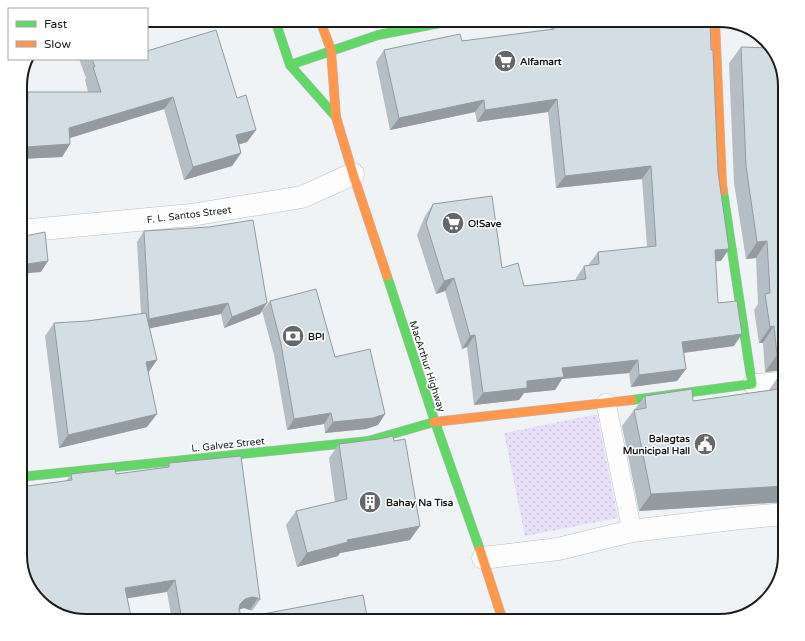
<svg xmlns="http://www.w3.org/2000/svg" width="805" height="641" viewBox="0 0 805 641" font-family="'Varela Round',sans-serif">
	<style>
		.grass { fill: url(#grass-dots) }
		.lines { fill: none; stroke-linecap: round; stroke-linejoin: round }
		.lane-casing { stroke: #bbbec0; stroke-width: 20 }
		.street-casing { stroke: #bbbec0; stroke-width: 23 }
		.fast-casing { stroke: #bbbec0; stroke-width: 10 }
		.slow-casing { stroke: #bbbec0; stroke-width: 10 }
		.lane { stroke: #fdfdfe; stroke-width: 19 }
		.street { stroke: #fdfdfe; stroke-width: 22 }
		.fast { stroke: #63d668; stroke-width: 9 }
		.slow { stroke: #ff974d; stroke-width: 9 }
		.wall { fill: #b5bec4 }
		.shaded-wall { fill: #949ba0 }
		.building { fill: #d3dde4; stroke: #949ba0 }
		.labels { text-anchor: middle; stroke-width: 3; stroke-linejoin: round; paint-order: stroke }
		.poi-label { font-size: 10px; font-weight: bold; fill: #1a1c1e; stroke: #fff; text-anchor: start }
		.street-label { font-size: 10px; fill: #1a1c1e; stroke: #fff }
		.rim { fill: none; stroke: #1a1c1e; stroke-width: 2 }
	</style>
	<defs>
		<pattern id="grass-dots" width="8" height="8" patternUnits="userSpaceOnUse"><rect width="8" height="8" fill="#e7dff8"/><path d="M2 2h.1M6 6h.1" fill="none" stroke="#c6bfd4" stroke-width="1.8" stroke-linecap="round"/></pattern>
	</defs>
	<rect width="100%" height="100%" fill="#f0f3f6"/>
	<polygon class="grass" points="597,414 618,518 525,536 504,433"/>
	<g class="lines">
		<g class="lane-casing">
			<g id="lane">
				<polyline points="752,384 785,381"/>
				<polyline points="606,403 632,531"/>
			</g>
		</g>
		<g class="street-casing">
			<g id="street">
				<polyline points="20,231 191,215 302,197 353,174"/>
				<polyline points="483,558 558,549 632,531 740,518 785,514"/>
			</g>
		</g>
		<g class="fast-casing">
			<g id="fast">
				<polyline points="275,20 290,65 336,117"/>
				<polyline points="290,65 378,35 456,20"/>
				<polyline points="387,276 435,422 480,550"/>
				<polyline points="632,400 752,384 723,191"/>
				<polyline points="20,477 368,441 434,422"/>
			</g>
		</g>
		<g class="slow-casing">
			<g id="slow">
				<polyline points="320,20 331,50 336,117 353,174 387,276"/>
				<polyline points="715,20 722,184 723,191"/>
				<polyline points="434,422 632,400"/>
				<polyline points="480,550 503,621"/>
			</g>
		</g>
		<use href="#lane" class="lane"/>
		<use href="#street" class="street"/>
		<use href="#fast" class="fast"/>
		<use href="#slow" class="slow"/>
	</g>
	<g class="wall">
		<polygon points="612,20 710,20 711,50 721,261 715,261 718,303 734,346 684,353 686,369 677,381 631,387 629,373 562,379 555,390 524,393 519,400 474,405 467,347 462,349 445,291 436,294 417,235 425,216 433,204 502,268 524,286 576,280 576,278 584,266 589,265 589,264 598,252 647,247 642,179 556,188 548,112 477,122 475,112 390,130 376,62 384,50 462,41 550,30 554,25 611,21"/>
		<polygon points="741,47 784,370 765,372 763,343 759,343 754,310 758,304 756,258 746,259 734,183 729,63"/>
		<polygon points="79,59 147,59 237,98 256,130 247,142 239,144 241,153 232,166 184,180 164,109 70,138 70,144 62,157 20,159 20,103 28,92 88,92 85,80 86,78"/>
		<polygon points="144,231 260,314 224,328 221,314 149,328 157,360 148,372 147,427 59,448 45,336 54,323 87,321 141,314 137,242"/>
		<polygon points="270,301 335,357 385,414 378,425 366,429 325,433 324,424 287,430 274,355 262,311"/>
		<polygon points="778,377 785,502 639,511 622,426 634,410 635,409 645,396 693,401 769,390"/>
		<polygon points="339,444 410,540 340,553 338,556 297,567 286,525 296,511 335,502 329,458"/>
		<polygon points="169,463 260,600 252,611 250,610 244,608 239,610 241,616 245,620 248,621 172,621 167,592 66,481 71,474 116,474 166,468"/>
	</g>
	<g class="shaded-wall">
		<polygon points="173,97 164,109 60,141 69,128"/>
		<polygon points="557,99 548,112 477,122 485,110"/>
		<polygon points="484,100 475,112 390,130 399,118"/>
		<polygon points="256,130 247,142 228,148 236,135"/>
		<polygon points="70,144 62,157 20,159 20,155 26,147"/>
		<polygon points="241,153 232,166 184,180 193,167"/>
		<polygon points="651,166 642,179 556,188 565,176"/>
		<polygon points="767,241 756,258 746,259 757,242"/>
		<polygon points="729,249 721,261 706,262 715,250"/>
		<polygon points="48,261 41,272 20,274 20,265"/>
		<polygon points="454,278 445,291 436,294 444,281"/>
		<polygon points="228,303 221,314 142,330 149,319"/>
		<polygon points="267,303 260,314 224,328 232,317"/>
		<polygon points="774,326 763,343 759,343 770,327"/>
		<polygon points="742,334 734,346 674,354 682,342"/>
		<polygon points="475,335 467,347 462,349 470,336"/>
		<polygon points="785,354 785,370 765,372 777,355"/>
		<polygon points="157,360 148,373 146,362"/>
		<polygon points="638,360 629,373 562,379 555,390 524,393 519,400 474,405 483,393 527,381 562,368"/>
		<polygon points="686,369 677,381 631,387 639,375"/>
		<polygon points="331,413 324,424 287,430 294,419"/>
		<polygon points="157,414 147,427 59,448 68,435"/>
		<polygon points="385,414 378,425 366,429 325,433 333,422"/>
		<polygon points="785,486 785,502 639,511 651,494"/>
		<polygon points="420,526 410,540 340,553 338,556 297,567 307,553 347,540"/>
		<polygon points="175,580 167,592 117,600 125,588"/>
		<polygon points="252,597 258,598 250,610 244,608 236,610 240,604 245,599"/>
	</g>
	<g class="building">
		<polygon points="613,20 710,20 711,50 713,50 718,172 729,249 715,250 718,303 737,301 742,334 682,342 686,369 639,375 638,360 562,368 564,377 527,381 527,388 483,393 475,335 470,336 454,278 444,281 426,223 433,204 492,196 502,268 518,263 524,286 586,279 584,266 599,264 598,252 656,246 651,166 565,176 557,99 485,110 484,100 399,118 384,50 460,34 462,41 554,29 554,25 613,21"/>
		<polygon points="216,30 237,98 246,95 256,130 236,135 241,153 193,167 173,97 69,128 70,144 26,147 28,92 101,92 93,67 95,67 92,59 147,59 147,51"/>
		<polygon points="741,47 771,48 778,57 785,86 785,354 777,355 774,326 770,327 765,294 770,293 767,241 757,242 746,166"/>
		<polygon points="253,220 267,303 232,317 228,303 149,319 144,231 209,227"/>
		<polygon points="45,232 48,261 20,265 20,237"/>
		<polygon points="316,289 335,357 370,349 385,414 373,418 333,422 331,413 294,419 281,344 270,301"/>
		<polygon points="146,313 157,360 146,362 157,414 68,435 54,323 87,321"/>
		<polygon points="778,377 785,377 785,486 651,494 634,410 646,408 645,396 692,389 693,401 779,389"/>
		<polygon points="393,436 394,441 405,439 420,526 347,540 348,542 307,553 296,511 347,499 339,444 379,439"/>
		<polygon points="241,456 260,600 258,598 252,597 245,599 240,604 239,609 241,616 245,620 248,621 182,621 175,580 125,588 132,621 85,621 43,605 27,584 20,559 20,487 72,480 71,474 115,469 116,474 169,467 169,463"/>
		<polygon points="363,595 368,621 255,621 259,620 263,616 263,614"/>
	</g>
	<defs>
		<g id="supermarket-disc" transform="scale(1.15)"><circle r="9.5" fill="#65676a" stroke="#fff"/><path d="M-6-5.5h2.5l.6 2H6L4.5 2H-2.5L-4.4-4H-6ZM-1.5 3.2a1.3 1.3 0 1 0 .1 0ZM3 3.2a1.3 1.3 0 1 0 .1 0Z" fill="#fff"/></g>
		<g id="bank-disc" transform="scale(1.15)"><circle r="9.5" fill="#65676a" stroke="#fff"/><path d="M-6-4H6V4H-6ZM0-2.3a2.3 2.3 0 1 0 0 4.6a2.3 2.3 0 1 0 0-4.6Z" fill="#fff"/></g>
		<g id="civic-disc" transform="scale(1.15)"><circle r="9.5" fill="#65676a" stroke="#fff"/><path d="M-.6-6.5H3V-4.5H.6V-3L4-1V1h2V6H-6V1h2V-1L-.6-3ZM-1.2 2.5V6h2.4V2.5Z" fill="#fff"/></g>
		<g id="building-disc" transform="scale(1.15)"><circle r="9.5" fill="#65676a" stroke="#fff"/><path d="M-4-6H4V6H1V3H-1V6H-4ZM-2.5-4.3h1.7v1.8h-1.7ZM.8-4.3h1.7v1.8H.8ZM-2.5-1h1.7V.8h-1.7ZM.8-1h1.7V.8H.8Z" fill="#fff"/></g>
	</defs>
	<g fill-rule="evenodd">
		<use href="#supermarket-disc" x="505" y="61"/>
		<use href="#supermarket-disc" x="453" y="223"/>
		<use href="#bank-disc" x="293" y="336"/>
		<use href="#civic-disc" x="705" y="444"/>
		<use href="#building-disc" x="370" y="502"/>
	</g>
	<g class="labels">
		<g class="poi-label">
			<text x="520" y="65">Alfamart</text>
			<text x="468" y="227">O!Save</text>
			<text x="308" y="340">BPI</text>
			<text x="690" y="442" text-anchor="end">Balagtas<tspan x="690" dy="12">Municipal Hall</tspan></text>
			<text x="386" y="506">Bahay Na Tisa</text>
		</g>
		<g class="street-label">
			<text transform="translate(189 214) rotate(-7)" y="4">F. L. Santos Street</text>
			<text transform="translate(428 366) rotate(72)" y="4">MacArthur Highway</text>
			<text transform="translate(228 444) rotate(-6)" y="4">L. Galvez Street</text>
		</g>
	</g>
	<path d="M0 0H805V641H0ZM86 27H719A59 59 0 0 1 778 86V555A59 59 0 0 1 719 614H86A59 59 0 0 1 27 555V86A59 59 0 0 1 86 27Z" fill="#fff" fill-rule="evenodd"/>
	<path class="rim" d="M86 27H719A59 59 0 0 1 778 86V555A59 59 0 0 1 719 614H86A59 59 0 0 1 27 555V86A59 59 0 0 1 86 27Z"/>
	<rect x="8" y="8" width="140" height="52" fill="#ffffff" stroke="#a3a4a5"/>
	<rect x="16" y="21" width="20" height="6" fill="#63d668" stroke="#a3a4a5"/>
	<text x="44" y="28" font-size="12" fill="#1a1c1e">Fast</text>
	<rect x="16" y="41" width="20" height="6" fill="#ff974d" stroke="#a3a4a5"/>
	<text x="44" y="48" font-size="12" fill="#1a1c1e">Slow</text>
</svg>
